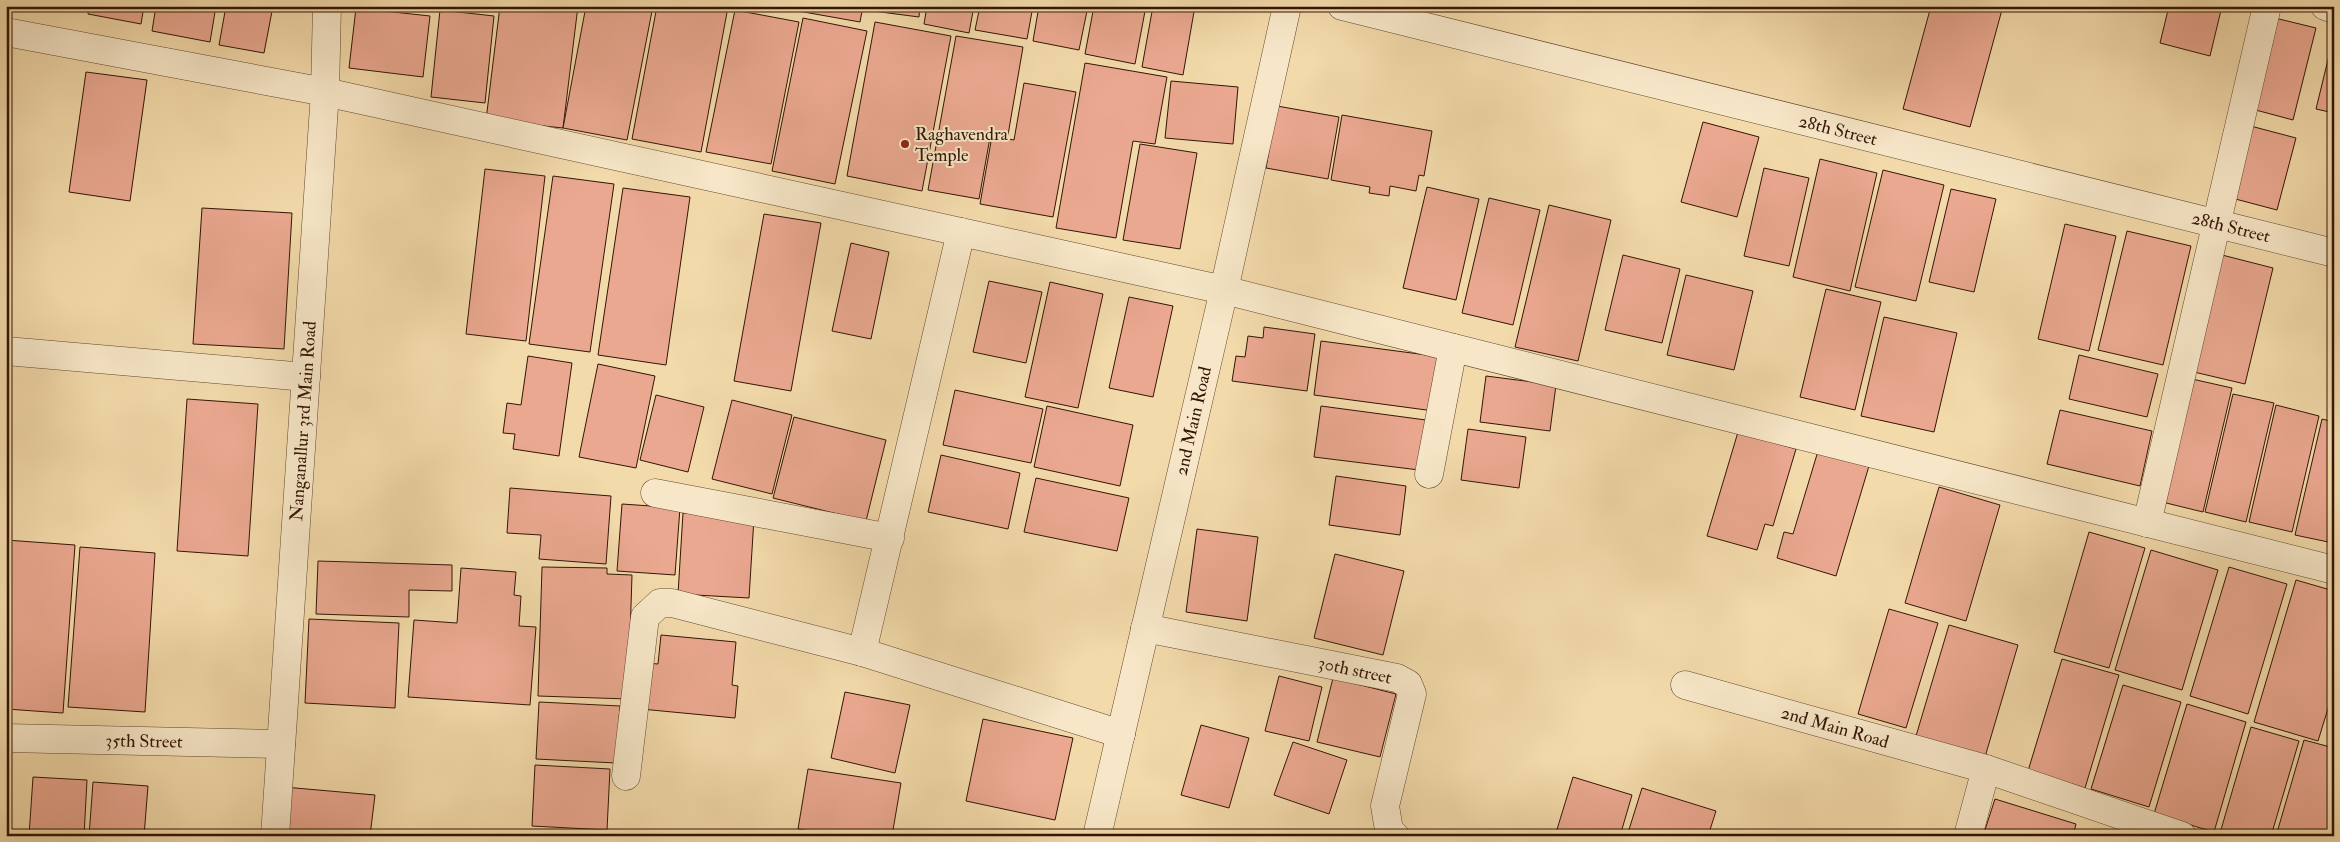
<svg xmlns="http://www.w3.org/2000/svg" width="2340" height="842" viewBox="0 0 2340 842" font-family="'IM FELL Double Pica',serif">
	<style>
		.building { fill: #eaa890; stroke: #331506 }
		.lines { fill: none; stroke-linecap: round; stroke-linejoin: round }
		.minor-casing { stroke: #63462f; stroke-width: 29 }
		.minor { stroke: #f7e7c8; stroke-width: 28 }
		.poi-dot { fill: #8f2418; stroke: #f7e7c8; stroke-width: 2 }
		.labels { text-anchor: middle; stroke-width: 4; stroke-linejoin: round; paint-order: stroke }
		.street-label { font-size: 18px; fill: #331506; stroke: #f7e7c8 }
		.poi-label { font-size: 18px; fill: #331506; stroke: #f7e7c8; text-anchor: start }
	</style>
	<rect width="100%" height="100%" fill="#f3daaa"/>
	<filter id="stains"><feTurbulence type="fractalNoise" baseFrequency=".004" numOctaves="4"/><feColorMatrix values="0 0 0 0 .2 0 0 0 0 .09 0 0 0 0 .02 0 0 0 .5 -.17"/></filter>
	<radialGradient id="worn" r=".72"><stop offset=".6" stop-color="#630" stop-opacity="0"/><stop offset="1" stop-color="#630" stop-opacity=".3"/></radialGradient>
	<g class="building">
		<polygon points="51,6 80,6 79,11"/>
		<polygon points="89,6 144,6 141,24 88,14"/>
		<polygon points="156,6 216,6 210,42 152,31"/>
		<polygon points="226,6 273,6 264,53 219,45"/>
		<polygon points="439,6 490,6 489,11"/>
		<polygon points="500,6 578,6 563,128 486,120"/>
		<polygon points="586,6 653,6 627,140 563,128"/>
		<polygon points="657,6 728,7 701,152 632,139"/>
		<polygon points="770,6 863,6 860,22"/>
		<polygon points="873,6 920,6 919,17 873,11"/>
		<polygon points="927,6 974,6 969,33 924,24"/>
		<polygon points="980,6 1033,6 1027,39 975,30"/>
		<polygon points="1039,6 1088,6 1079,50 1033,41"/>
		<polygon points="1094,6 1146,6 1135,64 1085,54"/>
		<polygon points="1153,6 1195,6 1183,75 1142,67"/>
		<polygon points="1931,6 2003,6 1970,127 1903,109"/>
		<polygon points="2169,6 2222,6 2210,56 2160,43"/>
		<polygon points="356,8 430,16 423,77 349,68"/>
		<polygon points="440,10 494,16 485,103 431,97"/>
		<polygon points="735,10 799,22 771,164 706,152"/>
		<polygon points="803,18 867,31 835,184 772,171"/>
		<polygon points="2275,18 2316,28 2293,120 2252,109"/>
		<polygon points="875,22 951,36 922,191 847,176"/>
		<polygon points="956,36 1023,47 1008,135 991,132 979,199 928,190"/>
		<polygon points="2333,39 2334,39 2334,113 2316,109"/>
		<polygon points="1085,63 1167,77 1155,144 1133,141 1116,238 1056,228"/>
		<polygon points="86,72 147,80 130,201 69,192"/>
		<polygon points="1171,81 1238,87 1233,144 1165,138"/>
		<polygon points="1024,83 1076,92 1053,217 980,204 992,136 1014,140"/>
		<polygon points="1277,106 1339,117 1328,179 1266,168"/>
		<polygon points="1342,115 1432,131 1424,176 1419,175 1416,191 1390,186 1389,196 1369,193 1370,187 1331,180"/>
		<polygon points="1703,122 1759,137 1737,217 1681,202"/>
		<polygon points="2243,124 2296,138 2277,210 2224,196"/>
		<polygon points="1140,144 1197,153 1180,249 1123,240"/>
		<polygon points="1820,159 1877,173 1850,291 1793,277"/>
		<polygon points="1764,168 1809,178 1789,266 1744,256"/>
		<polygon points="485,169 545,176 526,341 466,334"/>
		<polygon points="1883,170 1944,185 1916,301 1855,287"/>
		<polygon points="553,176 614,184 590,352 529,344"/>
		<polygon points="1427,187 1479,199 1456,300 1403,288"/>
		<polygon points="623,188 690,197 666,365 598,355"/>
		<polygon points="1951,189 1996,199 1974,292 1929,282"/>
		<polygon points="1489,198 1540,210 1513,325 1462,313"/>
		<polygon points="1549,205 1611,220 1578,361 1515,347"/>
		<polygon points="202,208 292,213 284,349 193,344"/>
		<polygon points="764,214 821,223 791,391 734,381"/>
		<polygon points="2065,224 2116,236 2089,351 2038,339"/>
		<polygon points="2127,231 2191,246 2163,365 2098,350"/>
		<polygon points="851,243 889,252 871,339 832,331"/>
		<polygon points="1623,255 1680,269 1662,343 1605,330"/>
		<polygon points="2222,255 2273,268 2245,384 2194,372"/>
		<polygon points="1686,275 1753,291 1734,370 1667,355"/>
		<polygon points="989,281 1042,292 1026,363 973,352"/>
		<polygon points="1050,282 1103,294 1078,408 1025,397"/>
		<polygon points="1826,289 1881,302 1855,410 1800,397"/>
		<polygon points="1129,297 1173,306 1153,397 1109,388"/>
		<polygon points="1884,317 1957,333 1934,432 1861,416"/>
		<polygon points="1264,327 1315,334 1307,391 1232,381 1236,356 1245,357 1248,336 1263,338"/>
		<polygon points="1321,341 1442,357 1434,411 1314,395"/>
		<polygon points="2079,355 2158,374 2147,417 2069,399"/>
		<polygon points="528,356 572,363 559,456 513,449 515,434 503,433 507,403 521,405"/>
		<polygon points="598,364 655,376 636,468 579,457"/>
		<polygon points="1486,376 1556,385 1550,431 1480,422"/>
		<polygon points="2183,377 2232,388 2203,512 2154,500"/>
		<polygon points="955,390 1043,409 1031,463 943,445"/>
		<polygon points="2233,394 2274,403 2246,522 2205,512"/>
		<polygon points="656,395 704,407 688,472 640,460"/>
		<polygon points="187,399 258,404 248,556 177,551"/>
		<polygon points="732,400 792,415 772,494 712,479"/>
		<polygon points="2276,405 2319,416 2292,532 2249,522"/>
		<polygon points="1047,406 1133,425 1120,486 1034,467"/>
		<polygon points="1321,406 1426,420 1419,470 1314,457"/>
		<polygon points="2060,410 2152,431 2140,486 2047,464"/>
		<polygon points="794,417 886,440 866,521 773,498"/>
		<polygon points="2322,419 2334,422 2333,543 2295,535"/>
		<polygon points="1468,429 1526,437 1519,488 1461,480"/>
		<polygon points="1738,432 1796,449 1773,526 1765,524 1757,550 1707,536"/>
		<polygon points="1818,451 1869,466 1836,576 1777,558 1784,532 1793,534"/>
		<polygon points="941,455 1020,473 1008,529 928,512"/>
		<polygon points="1336,476 1406,486 1400,535 1329,525"/>
		<polygon points="1036,478 1129,498 1117,551 1024,532"/>
		<polygon points="1939,487 2000,505 1966,621 1905,603"/>
		<polygon points="510,488 611,496 606,564 539,559 541,535 507,533"/>
		<polygon points="622,504 680,508 675,575 617,571"/>
		<polygon points="683,513 754,518 749,598 678,594"/>
		<polygon points="1197,529 1258,537 1247,621 1186,612"/>
		<polygon points="2089,532 2145,548 2109,668 2054,652"/>
		<polygon points="6,540 75,545 63,713 6,709"/>
		<polygon points="80,547 155,553 145,712 68,707"/>
		<polygon points="2151,550 2218,570 2182,690 2115,670"/>
		<polygon points="1335,554 1404,571 1383,655 1314,638"/>
		<polygon points="318,561 452,565 452,591 409,590 409,617 316,614"/>
		<polygon points="542,567 607,568 607,574 632,575 628,699 538,696"/>
		<polygon points="2229,567 2287,584 2248,714 2190,696"/>
		<polygon points="461,568 516,572 514,595 521,596 519,626 536,627 530,705 408,697 414,620 457,623"/>
		<polygon points="2296,580 2334,591 2334,689 2318,741 2254,722"/>
		<polygon points="1889,609 1938,623 1906,728 1858,714"/>
		<polygon points="309,619 399,623 395,708 305,703"/>
		<polygon points="1949,625 2018,645 1985,757 1916,736"/>
		<polygon points="661,635 736,642 732,685 738,686 735,718 641,709 646,663 658,664"/>
		<polygon points="2062,659 2119,675 2085,788 2028,771"/>
		<polygon points="1279,676 1322,687 1309,741 1265,731"/>
		<polygon points="1333,678 1396,694 1380,757 1317,742"/>
		<polygon points="2123,685 2181,702 2149,807 2091,789"/>
		<polygon points="845,692 910,705 895,773 831,758"/>
		<polygon points="539,702 620,706 616,763 536,759"/>
		<polygon points="2187,704 2246,722 2214,832 2154,814"/>
		<polygon points="983,719 1073,738 1055,820 966,801"/>
		<polygon points="2334,721 2334,738 2329,736"/>
		<polygon points="1201,725 1249,738 1229,808 1181,795"/>
		<polygon points="2251,727 2299,741 2271,836 2229,836 2220,833"/>
		<polygon points="2304,740 2334,748 2334,836 2276,836"/>
		<polygon points="1293,742 1347,760 1329,814 1274,795"/>
		<polygon points="535,765 610,769 607,830 532,826"/>
		<polygon points="808,769 901,783 892,836 845,836 798,829"/>
		<polygon points="33,777 87,780 84,836 29,836"/>
		<polygon points="1573,777 1632,795 1620,836 1555,836"/>
		<polygon points="93,782 148,786 144,836 89,836"/>
		<polygon points="284,787 375,795 370,836 279,836"/>
		<polygon points="1642,788 1716,811 1708,836 1627,836"/>
		<polygon points="1995,799 2076,824 2073,836 1983,836"/>
		<polygon points="2089,831 2101,836 2087,836"/>
	</g>
	<g class="lines">
		<g class="minor-casing">
			<g id="minor">
				<polyline points="1342,6 2334,253"/>
				<polyline points="2325,6 2334,9"/>
				<polyline points="6,32 325,92 1224,290 2334,570"/>
				<polyline points="6,351 306,377"/>
				<polyline points="1429,474 1453,348"/>
				<polyline points="655,493 890,538"/>
				<polyline points="2147,523 2267,6"/>
				<polyline points="1145,628 1397,678 1408,684 1412,694 1385,806 1389,830 1395,836"/>
				<polyline points="862,652 961,232"/>
				<polyline points="1685,685 1986,769 2182,836"/>
				<polyline points="6,738 281,744"/>
				<polyline points="626,776 645,617 660,603 672,603 862,652 1121,734"/>
				<polyline points="275,836 325,92 327,6"/>
				<polyline points="1097,836 1224,290 1287,6"/>
				<polyline points="1968,836 1986,769"/>
			</g>
		</g>
		<use href="#minor" class="minor"/>
	</g>
	<circle class="poi-dot" cx="905" cy="144" r="5"/>
	<g class="labels">
		<g class="street-label">
			<text transform="translate(1838 130) rotate(14)" y="6">28th Street</text>
			<text transform="translate(2231 227) rotate(14)" y="6">28th Street</text>
			<text transform="translate(303 421) rotate(-86)" y="6">Nanganallur 3rd Main Road</text>
			<text transform="translate(1193 421) rotate(-77)" y="6">2nd Main Road</text>
			<text transform="translate(1355 670) rotate(12)" y="6">30th street</text>
			<text transform="translate(1835 727) rotate(16)" y="6">2nd Main Road</text>
			<text transform="translate(144 741) rotate(1)" y="6">35th Street</text>
		</g>
		<g class="poi-label">
			<text x="915" y="140">Raghavendra<tspan x="915" dy="21">Temple</tspan></text>
		</g>
	</g>
	<rect width="2340" height="842" fill="none" stroke="#f3daaa" stroke-width="25"/>
	<rect x="8" y="8" width="2325" height="827" fill="none" stroke="#331506" stroke-width="2.5"/>
	<rect x="12" y="12" width="2315" height="817" fill="none" stroke="#331506"/>
	<rect width="100%" height="100%" filter="url(#stains)"/>
	<rect width="100%" height="100%" fill="url(#worn)"/>
</svg>
